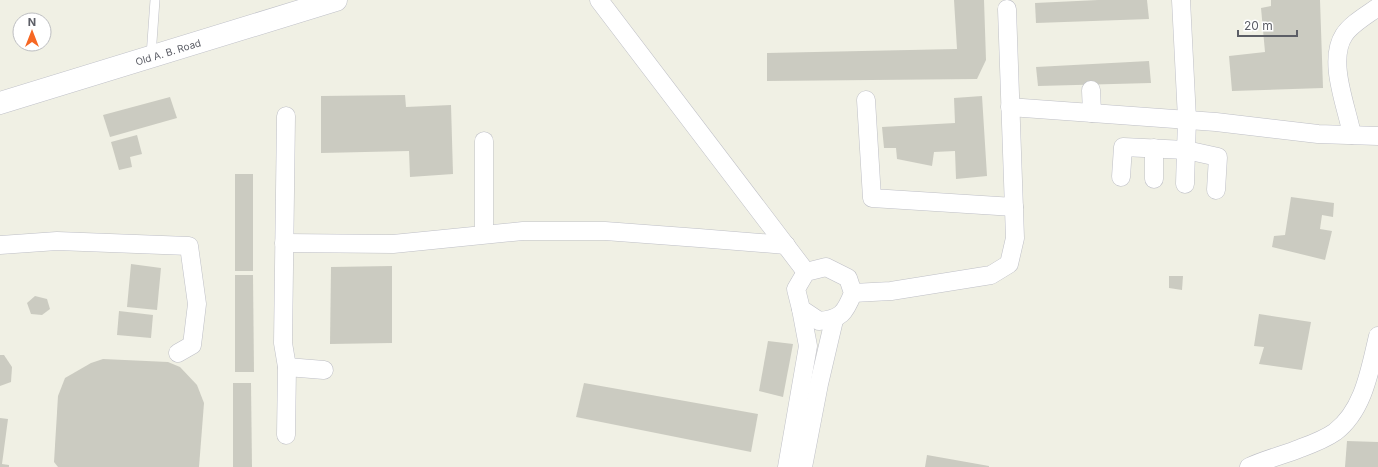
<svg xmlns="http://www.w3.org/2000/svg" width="1378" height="467" viewBox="0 0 1378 467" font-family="Inter,sans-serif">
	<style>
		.building { fill: #cbcbc1 }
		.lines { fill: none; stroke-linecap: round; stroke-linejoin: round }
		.lane-casing { stroke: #bebfc6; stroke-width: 10 }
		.street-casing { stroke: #bebfc6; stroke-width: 19 }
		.secondary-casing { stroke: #bfc0c8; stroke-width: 23 }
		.lane { stroke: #fff; stroke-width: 9 }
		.street { stroke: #fff; stroke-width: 18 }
		.secondary { stroke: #fff; stroke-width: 22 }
		.labels { text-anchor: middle; stroke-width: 3; stroke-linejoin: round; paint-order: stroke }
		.street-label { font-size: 10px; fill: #5c5e66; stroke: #fff }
	</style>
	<rect width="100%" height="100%" fill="#f0f0e4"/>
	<g class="building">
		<polygon points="954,0 984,0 986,60 977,79 767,81 767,53 957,49"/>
		<polygon points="1098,0 1147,0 1149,19 1036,23 1035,3"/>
		<polygon points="1271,0 1320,0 1323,88 1232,91 1229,56 1265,52 1261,8 1271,6"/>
		<polygon points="1149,61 1151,83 1038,86 1036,67"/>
		<polygon points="405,95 406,107 451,105 453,174 410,177 409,151 321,153 321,96"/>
		<polygon points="982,96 987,176 956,179 955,151 934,152 932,166 897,159 896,148 884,148 882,127 955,123 954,98"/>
		<polygon points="170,97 177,118 110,137 103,115"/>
		<polygon points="137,135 142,154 130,157 132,167 119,170 111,142"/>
		<rect x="235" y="174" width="18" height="97"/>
		<polygon points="1291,197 1334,203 1333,217 1322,215 1320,229 1332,231 1325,260 1272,247 1274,236 1285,235"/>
		<polygon points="131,264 161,268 157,310 127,307"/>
		<polygon points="392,266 392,343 330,344 331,267"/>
		<polygon points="235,275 253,275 254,372 235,372"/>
		<polygon points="1169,276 1183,276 1182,290 1169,288"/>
		<polygon points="35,296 47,299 50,309 42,315 31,314 27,303"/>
		<polygon points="119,311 153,315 151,338 117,335"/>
		<polygon points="1259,314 1311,322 1302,370 1259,364 1264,347 1254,346"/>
		<polygon points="768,341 793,344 783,397 759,391"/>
		<polygon points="0,355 4,355 12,367 11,382 0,386"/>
		<polygon points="103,359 168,362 180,367 197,385 204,403 199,467 58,467 54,462 58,396 65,378 91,363"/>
		<polygon points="233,383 251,383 252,467 233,467"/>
		<polygon points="584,383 758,414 751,452 576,417"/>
		<polygon points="0,418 8,419 2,464 9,465 9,467 0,467"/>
		<polygon points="1347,441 1378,442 1378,467 1345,467"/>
		<polygon points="927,455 989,466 989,467 925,467"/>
	</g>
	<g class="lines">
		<g class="lane-casing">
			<polyline id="lane" points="151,56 155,0"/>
		</g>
		<g class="street-casing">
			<g id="street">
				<polyline points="599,0 806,272"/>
				<polyline points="1181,0 1187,119 1185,184"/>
				<polyline points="1091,90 1092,113"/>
				<polyline points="866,100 872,198 1014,207"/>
				<polyline points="1010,107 1216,122 1318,134 1378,136"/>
				<polyline points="286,116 283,343 287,367 286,435"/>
				<path d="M1352 135C1347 107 1327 61 1344 35 1351 24 1367 15 1378 7"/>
				<polyline points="484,141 484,234"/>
				<polyline points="1121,177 1123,147 1186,150 1218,157 1216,190"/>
				<polyline points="1154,179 1154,148"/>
				<polyline points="284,243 393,244 523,231 605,231 699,238 786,245"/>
				<polyline points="0,245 57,241 189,246 197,304 192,345 178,353"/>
				<path d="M826 267 848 278 853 293C845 313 841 319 819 321L801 309 796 289 806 272Z"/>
				<polyline points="853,293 891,291 991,275 1009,264 1015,238 1007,9"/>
				<polyline points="287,367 324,370"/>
				<polyline points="787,467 808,346 801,309"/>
				<polyline points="803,467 819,384 834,320"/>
				<path d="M1249 467C1266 459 1284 455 1301 448 1312 444 1325 439 1335 432 1364 410 1370 369 1378 336"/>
			</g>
		</g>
		<g class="secondary-casing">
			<polyline id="secondary" points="0,103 336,0"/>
		</g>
		<use href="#lane" class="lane"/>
		<use href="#street" class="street"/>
		<use href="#secondary" class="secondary"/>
	</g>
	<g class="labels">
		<g class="street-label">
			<text transform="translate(168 52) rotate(-17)" y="4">Old A. B. Road</text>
		</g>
	</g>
	<g transform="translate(32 32)"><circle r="19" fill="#ffffff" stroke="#bebfc2"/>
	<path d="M0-3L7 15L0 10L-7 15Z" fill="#f66723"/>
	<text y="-6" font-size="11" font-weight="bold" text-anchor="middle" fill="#5c5e66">N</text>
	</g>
	<path d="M1238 30v6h59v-6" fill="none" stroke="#5c5e66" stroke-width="2"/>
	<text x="1244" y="30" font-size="12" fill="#5c5e66" stroke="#ffffff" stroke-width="3" paint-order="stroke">20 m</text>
</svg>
